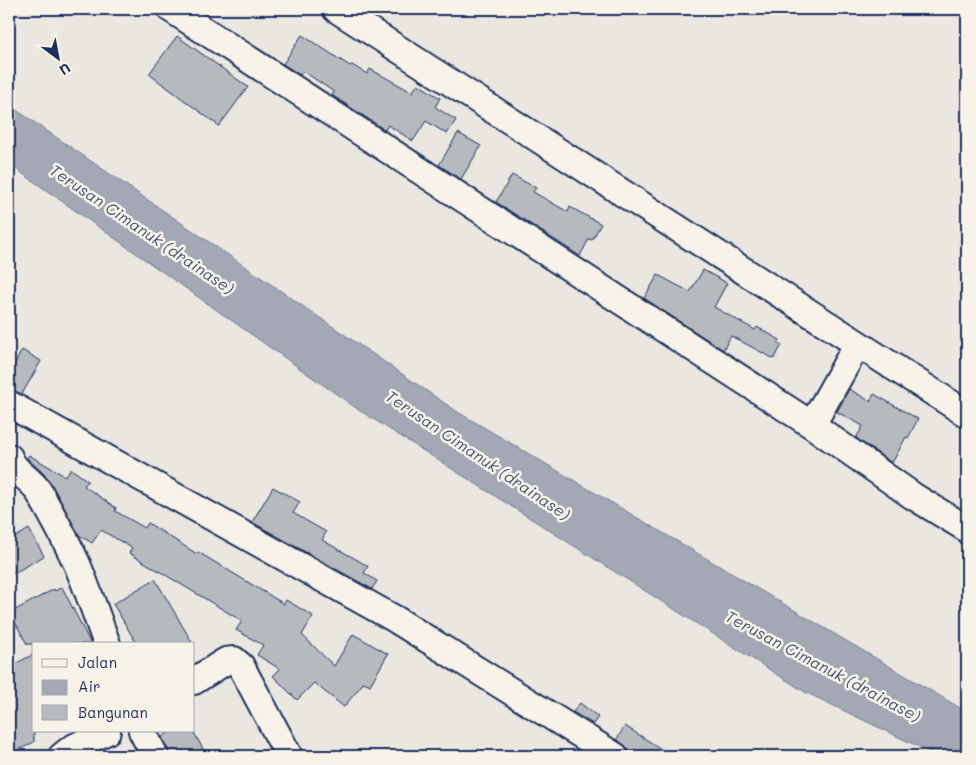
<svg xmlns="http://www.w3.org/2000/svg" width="976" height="765" viewBox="0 0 976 765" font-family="Mali,sans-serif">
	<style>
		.water { fill: #a3a8b4; stroke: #6d7892 }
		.building { fill: #b6babf; stroke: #1b2f5e }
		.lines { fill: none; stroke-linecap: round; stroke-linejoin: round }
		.street-casing { stroke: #1b2f5e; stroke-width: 30 }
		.street { stroke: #f7f3e8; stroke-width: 26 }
		.labels { text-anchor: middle; stroke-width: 5; stroke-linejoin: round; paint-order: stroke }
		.water-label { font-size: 16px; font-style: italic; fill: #445378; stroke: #f7f3e8 }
	</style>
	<rect width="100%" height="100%" fill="#eae7e0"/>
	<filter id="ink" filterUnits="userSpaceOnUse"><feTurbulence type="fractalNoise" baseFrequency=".02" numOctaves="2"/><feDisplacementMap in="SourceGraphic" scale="10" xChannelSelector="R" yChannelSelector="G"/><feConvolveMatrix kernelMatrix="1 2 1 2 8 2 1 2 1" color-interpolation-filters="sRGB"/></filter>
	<g filter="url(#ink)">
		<polygon class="water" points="9,105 456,411 967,712 967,756 938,756 805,692 359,410 9,164"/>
		<g class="building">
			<polygon points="302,35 350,66 352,65 367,74 370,69 412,92 418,84 440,98 435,107 456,120 447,134 426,121 413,141 388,125 385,130 332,95 334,92 303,71 300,75 283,64"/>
			<polygon points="177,36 248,87 219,126 149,74"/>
			<polygon points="458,133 481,146 461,179 439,165"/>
			<polygon points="512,175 536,188 533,192 568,212 570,207 601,224 592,240 589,239 580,256 496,202"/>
			<polygon points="703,270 727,283 714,307 755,330 757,327 780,340 778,343 782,345 774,359 731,336 723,350 644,298 658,275 690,292"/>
			<polygon points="22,350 41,361 22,394 9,389 9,374"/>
			<polygon points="849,389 870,401 874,394 918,419 908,438 906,437 892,463 856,438 863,426 837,412"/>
			<polygon points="29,455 65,476 71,469 88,481 84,486 116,508 115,511 145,528 148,523 197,554 198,552 284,604 286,600 313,616 302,635 334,666 353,634 388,654 370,685 364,682 344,707 314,683 297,700 273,676 280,669 257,655 263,645 236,630 242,621 129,553 132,548 101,530 92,543 79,535 51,483 43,473 27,458"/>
			<polygon points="273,487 300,502 293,513 326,532 322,540 368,566 364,573 377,581 372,589 252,522"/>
			<polygon points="29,529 44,556 9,576 9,541"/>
			<polygon points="155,579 193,644 137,644 113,604"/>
			<polygon points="62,587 91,644 27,644 10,613 54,589 55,591"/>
			<polygon points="34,654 34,742 9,755 9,667"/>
			<polygon points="580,703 598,717 593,724 573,712"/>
			<polygon points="625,726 672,756 631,756 628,749 617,739"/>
			<polygon points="171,731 193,731 207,756 170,756 162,737"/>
		</g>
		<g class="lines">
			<g class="street-casing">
				<g id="street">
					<polyline points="171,9 812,425 913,496 967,529"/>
					<polyline points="336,9 967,414"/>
					<polyline points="9,404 395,619 615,756"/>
					<polyline points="812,425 857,345"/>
					<path d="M9 457C14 473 31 478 39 492 52 515 66 540 77 564 88 590 97 617 107 644"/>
					<polyline points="194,681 226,661 234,660 241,666 289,756"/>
					<polyline points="142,731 155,756"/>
					<polyline points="62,756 71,749 107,731"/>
				</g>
			</g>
			<use href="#street" class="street"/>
		</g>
	</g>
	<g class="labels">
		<g class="water-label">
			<text transform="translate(142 229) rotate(34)" y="6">Terusan Cimanuk (drainase)</text>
			<text transform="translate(478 455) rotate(34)" y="6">Terusan Cimanuk (drainase)</text>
			<text transform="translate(823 666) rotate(28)" y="6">Terusan Cimanuk (drainase)</text>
		</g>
	</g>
	<rect width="976" height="765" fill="none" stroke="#f7f3e8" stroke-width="30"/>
	<rect x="15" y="15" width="946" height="735" fill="none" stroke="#1b2f5e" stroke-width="2" filter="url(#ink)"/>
	<rect x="32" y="642" width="162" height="90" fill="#f7f3e8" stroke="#9fa5b1"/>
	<rect x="42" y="659" width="25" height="8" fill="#f7f3e8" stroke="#9fa5b1"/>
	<text x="78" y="668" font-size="15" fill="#1b2f5e">Jalan</text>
	<rect x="42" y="680" width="25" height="15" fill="#a3a8b4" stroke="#9fa5b1"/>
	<text x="78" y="692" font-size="15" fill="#1b2f5e">Air</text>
	<rect x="42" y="705" width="25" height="15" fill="#b6babf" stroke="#9fa5b1"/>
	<text x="78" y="718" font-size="15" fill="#1b2f5e">Bangunan</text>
	<g transform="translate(58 58) rotate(148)" stroke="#f7f3e8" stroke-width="4" paint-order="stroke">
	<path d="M0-4L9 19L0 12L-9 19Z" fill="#1b2f5e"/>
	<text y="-8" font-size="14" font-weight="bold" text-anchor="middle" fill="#1b2f5e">U</text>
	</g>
</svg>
